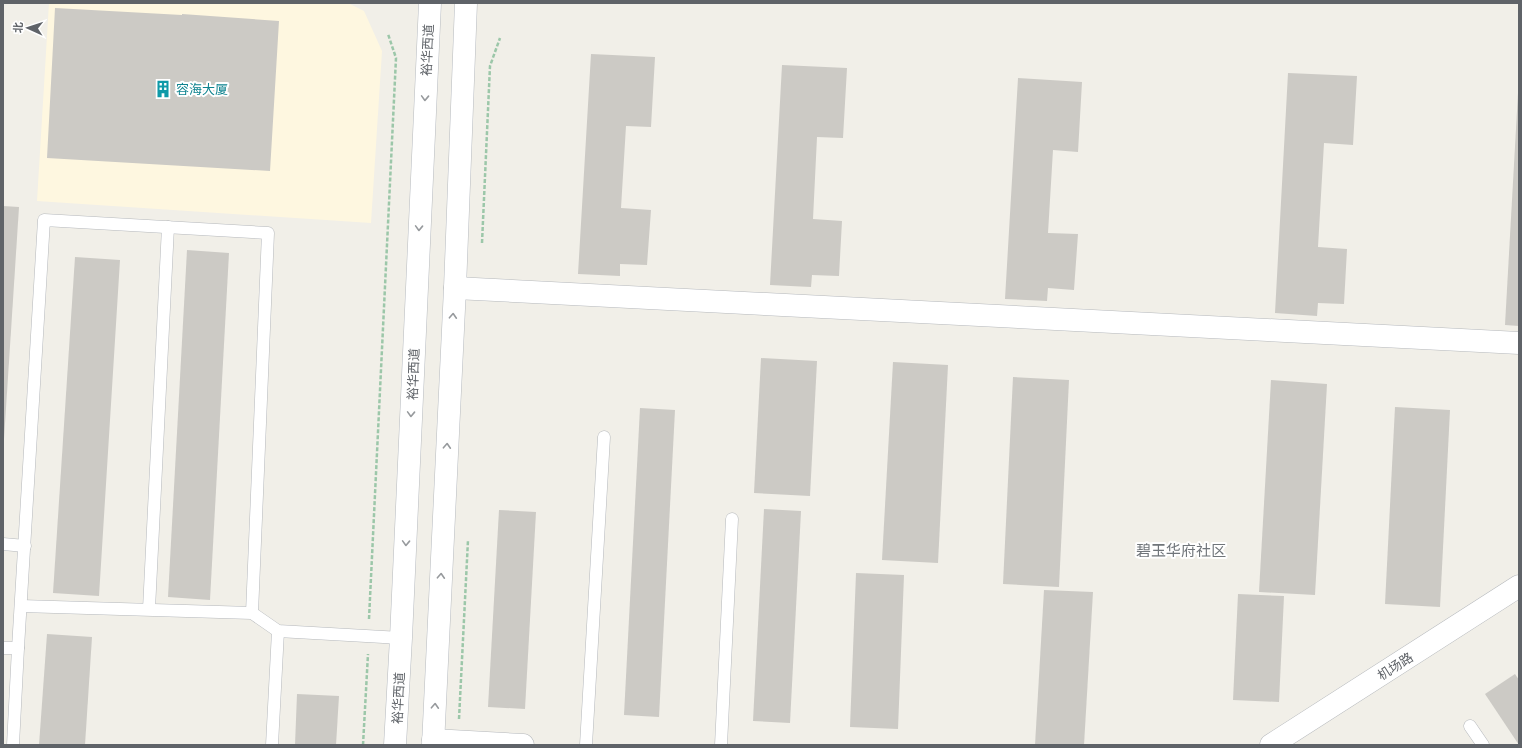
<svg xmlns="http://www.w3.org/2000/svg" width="1522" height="748" viewBox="0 0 1522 748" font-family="'Asap Condensed','Noto Sans SC',sans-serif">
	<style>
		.commercial { fill: #fef7e0 }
		.building { fill: #cccac5 }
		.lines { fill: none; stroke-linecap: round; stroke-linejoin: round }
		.service-casing { stroke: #b5b8bc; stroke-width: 13 }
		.minor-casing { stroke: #b5b8bc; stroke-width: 23 }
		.tertiary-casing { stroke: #b5b8bc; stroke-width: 23 }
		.secondary-casing { stroke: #b6babf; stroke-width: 23 }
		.path { stroke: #9cc7a9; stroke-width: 2.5; stroke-dasharray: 4 2; stroke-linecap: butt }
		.service { stroke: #fff; stroke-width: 12 }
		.minor { stroke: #fff; stroke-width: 22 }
		.tertiary { stroke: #fff; stroke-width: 22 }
		.secondary { stroke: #fff; stroke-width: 22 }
		.oneway { stroke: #979a9d }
		.labels { text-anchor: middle; stroke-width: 4; stroke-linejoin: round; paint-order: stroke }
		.street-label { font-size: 13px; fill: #5f6368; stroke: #fff }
		.culture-label { font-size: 13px; fill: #0d838f; stroke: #fff; text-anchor: start }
		.quarter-label { font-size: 15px; fill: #70757a; stroke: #fff }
	</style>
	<rect width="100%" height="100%" fill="#f1efe8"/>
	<polygon class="commercial" points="49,3 348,3 364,11 382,51 371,223 37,201"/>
	<g class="building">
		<polygon points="55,8 182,15 182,14 279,21 270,171 47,158"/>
		<polygon points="591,54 655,57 651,127 626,126 621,208 651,210 647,265 620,264 620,276 578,274"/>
		<polygon points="782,65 847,68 843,138 817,137 813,219 842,221 839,276 812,275 811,287 770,285"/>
		<polygon points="1288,73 1357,76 1353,145 1324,143 1318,247 1347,249 1344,304 1318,303 1317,316 1275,313"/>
		<polygon points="1018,78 1082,82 1078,152 1053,150 1048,233 1078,234 1074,290 1048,288 1047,301 1005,299"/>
		<polygon points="1518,93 1519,93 1519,326 1505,325"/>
		<polygon points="3,206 19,207 4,439 3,439"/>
		<polygon points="187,250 229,253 210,600 168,597"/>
		<polygon points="75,257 120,260 99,596 53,593"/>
		<polygon points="761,358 817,361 810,496 754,493"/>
		<polygon points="893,362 948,365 938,563 882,560"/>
		<polygon points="1013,377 1069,380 1059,587 1003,584"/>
		<polygon points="1271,380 1327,384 1315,595 1259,592"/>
		<polygon points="1395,407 1450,410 1440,607 1385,604"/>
		<polygon points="640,408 675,410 659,717 624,715"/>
		<polygon points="764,509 801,511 790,723 753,721"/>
		<polygon points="499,510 536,512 525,709 488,707"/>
		<polygon points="856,573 904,575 898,729 850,727"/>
		<polygon points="1044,590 1093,592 1084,745 1035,745"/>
		<polygon points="1238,594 1284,596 1279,702 1233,700"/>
		<polygon points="47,634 92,637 85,745 39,745"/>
		<polygon points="1515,674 1519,680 1519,745 1485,694"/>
		<polygon points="297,694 339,696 336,745 295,745"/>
	</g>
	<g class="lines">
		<g class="service-casing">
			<g id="service">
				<polyline points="3,544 25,546"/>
				<polyline points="21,606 252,613 278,631 401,638"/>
				<polyline points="149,609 168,227"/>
				<polyline points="3,648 18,648 44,220 268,233 252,613"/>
				<polyline points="1470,726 1483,745"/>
				<polyline points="13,745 18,648"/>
				<polyline points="272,745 278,631"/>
				<polyline points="586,745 604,437"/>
				<polyline points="721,745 732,519"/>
			</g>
		</g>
		<g class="minor-casing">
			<polyline id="minor" points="455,288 1519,343"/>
		</g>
		<g class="tertiary-casing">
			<g id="tertiary">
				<polyline points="433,740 523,745"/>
				<polyline points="1271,745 1519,586"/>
			</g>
		</g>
		<g class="secondary-casing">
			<g id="secondary">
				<polyline points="395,745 401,638 430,3"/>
				<polyline points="433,745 455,288 466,3"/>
			</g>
		</g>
		<g class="path">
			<polyline points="482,243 490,66 500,38"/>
			<polyline points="369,619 396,58 388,34"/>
			<polyline points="459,719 468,540"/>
			<polyline points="363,745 368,654"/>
		</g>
		<use href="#service" class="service"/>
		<use href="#minor" class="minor"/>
		<use href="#tertiary" class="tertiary"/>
		<use href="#secondary" class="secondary"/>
	</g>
	<defs><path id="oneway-chevron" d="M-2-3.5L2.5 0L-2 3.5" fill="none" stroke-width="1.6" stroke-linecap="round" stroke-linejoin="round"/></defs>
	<g class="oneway">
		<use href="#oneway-chevron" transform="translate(425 98) rotate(92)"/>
		<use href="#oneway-chevron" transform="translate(419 228) rotate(92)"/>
		<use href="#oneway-chevron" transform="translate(453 316) rotate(-87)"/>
		<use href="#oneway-chevron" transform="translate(411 414) rotate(92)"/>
		<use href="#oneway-chevron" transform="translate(447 446) rotate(-87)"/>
		<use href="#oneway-chevron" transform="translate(406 543) rotate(92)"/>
		<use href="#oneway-chevron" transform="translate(441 576) rotate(-87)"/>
		<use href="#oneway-chevron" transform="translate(435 706) rotate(-87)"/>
	</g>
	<defs>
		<g id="building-bare" transform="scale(1.38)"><path d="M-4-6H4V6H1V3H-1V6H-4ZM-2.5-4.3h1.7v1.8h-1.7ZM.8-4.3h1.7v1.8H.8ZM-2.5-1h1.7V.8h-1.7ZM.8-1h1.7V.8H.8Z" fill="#0f9aa8" stroke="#fff" stroke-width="2.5" paint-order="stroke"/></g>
	</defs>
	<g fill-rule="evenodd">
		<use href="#building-bare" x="163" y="89"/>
	</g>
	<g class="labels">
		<g class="street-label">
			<text transform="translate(427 50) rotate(-87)" y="5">裕华西道</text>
			<text transform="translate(413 374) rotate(-88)" y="5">裕华西道</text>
			<text transform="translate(1395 666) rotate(-33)" y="5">机场路</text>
			<text transform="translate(398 698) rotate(-87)" y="5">裕华西道</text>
		</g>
		<g class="culture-label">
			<text x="176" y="94">容海大厦</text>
		</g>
		<g class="quarter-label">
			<text x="1181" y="556">碧玉华府社区</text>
		</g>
	</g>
	<rect width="1522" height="748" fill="none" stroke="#5f6368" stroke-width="8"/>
	<g transform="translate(28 28) rotate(273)" stroke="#ffffff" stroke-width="3" paint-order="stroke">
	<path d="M0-3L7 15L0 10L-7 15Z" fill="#5f6368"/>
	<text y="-6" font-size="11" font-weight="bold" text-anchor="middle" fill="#5f6368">北</text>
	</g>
</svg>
